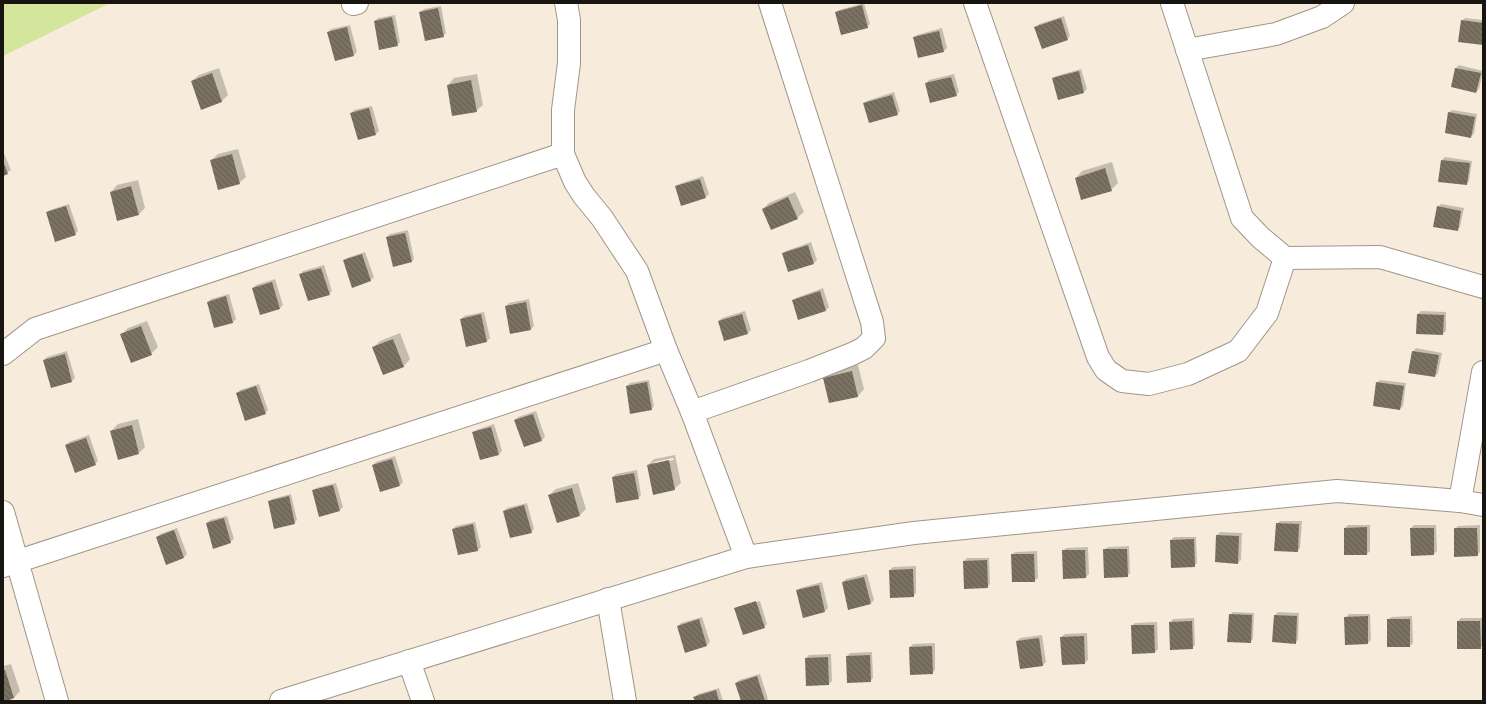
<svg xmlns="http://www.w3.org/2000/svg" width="1486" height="704" viewBox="0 0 1486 704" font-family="Raleway,sans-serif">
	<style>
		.grass { fill: #d3e69b }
		.shadow { fill: #0003; fill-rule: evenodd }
		.building { fill: url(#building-back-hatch) }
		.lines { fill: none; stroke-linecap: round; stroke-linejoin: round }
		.minor-casing { stroke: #a09688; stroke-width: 24 }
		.minor { stroke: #fff; stroke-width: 22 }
	</style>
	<defs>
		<pattern id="building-back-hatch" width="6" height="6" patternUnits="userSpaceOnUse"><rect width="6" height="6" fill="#7b7163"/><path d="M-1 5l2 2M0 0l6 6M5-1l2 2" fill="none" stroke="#645c50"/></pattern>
	</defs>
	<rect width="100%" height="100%" fill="#f7ebdc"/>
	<polygon class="grass" points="3,3 110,3 3,56"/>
	<g class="shadow">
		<polygon points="864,3 870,24 867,27 836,13 839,10"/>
		<polygon points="441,6 446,33 443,36 420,12 424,9"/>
		<polygon points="395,15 400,42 397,45 375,21 378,18"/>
		<polygon points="1064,16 1070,36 1067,39 1036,27 1039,24"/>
		<polygon points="1465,18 1483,20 1483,44 1462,21"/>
		<polygon points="350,25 357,52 354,55 328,32 331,29"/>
		<polygon points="942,28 947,48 944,51 919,57 914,38 917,35"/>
		<polygon points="1459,65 1483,71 1479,89 1476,92 1452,86 1456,68"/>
		<polygon points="219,68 228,95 222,101 202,108 192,81 199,75"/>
		<polygon points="1081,69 1087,89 1084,92 1053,79 1056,76"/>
		<polygon points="477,74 483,105 476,111 448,85 454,78"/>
		<polygon points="954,74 959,92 956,95 926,84 929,80"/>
		<polygon points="894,92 900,111 897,114 864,104 867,101"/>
		<polygon points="372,106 379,131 376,134 351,114 354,110"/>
		<polygon points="1452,110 1477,114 1474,134 1470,137 1449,113"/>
		<polygon points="238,149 246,177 239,183 211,161 218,154"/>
		<polygon points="3,151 11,170 3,175"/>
		<polygon points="1445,157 1472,161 1469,181 1466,184 1442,160"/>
		<polygon points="1112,162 1118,183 1111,190 1076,178 1082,171"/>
		<polygon points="703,176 709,194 706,197 676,187 679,184"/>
		<polygon points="138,180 145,208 139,214 111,192 117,185"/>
		<polygon points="795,192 804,212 797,218 763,209 769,203"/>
		<polygon points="69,204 78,231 75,234 47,213 50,210"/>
		<polygon points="1441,204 1464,208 1460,227 1457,230 1438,207"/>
		<polygon points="408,230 414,259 411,262 387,237 390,234"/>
		<polygon points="811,242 817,260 814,263 788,271 783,254 786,251"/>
		<polygon points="365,252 374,277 371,280 344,261 347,258"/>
		<polygon points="324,265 332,291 329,294 300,275 303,271"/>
		<polygon points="275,279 283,305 280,308 253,288 256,285"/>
		<polygon points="823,288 829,307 826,310 793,301 796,298"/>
		<polygon points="229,294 236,319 233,322 208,302 211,299"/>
		<polygon points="529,299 534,326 531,329 506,306 509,303"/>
		<polygon points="745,311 751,330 748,333 719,321 722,318"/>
		<polygon points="1421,311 1446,312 1446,331 1442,334 1417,333 1418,314"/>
		<polygon points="484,312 490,338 487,341 461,320 464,316"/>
		<polygon points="147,321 158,347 151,354 122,334 128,328"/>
		<polygon points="400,333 410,359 404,366 383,374 373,348 380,341"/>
		<polygon points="1416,348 1442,353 1438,373 1435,376 1413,352"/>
		<polygon points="67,351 75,378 72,381 44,360 47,357"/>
		<polygon points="858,365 864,389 858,396 829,402 824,379 831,372"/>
		<polygon points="649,380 654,406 651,410 627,386 630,383"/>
		<polygon points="1380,380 1406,383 1403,406 1400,409 1377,383"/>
		<polygon points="259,384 268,410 265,413 237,393 240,390"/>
		<polygon points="536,411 545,437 542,440 515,420 518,417"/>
		<polygon points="138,419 145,447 139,453 111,431 118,424"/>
		<polygon points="494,424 502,451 499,454 481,459 473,433 476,430"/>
		<polygon points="89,435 98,461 95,464 66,445 69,442"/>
		<path d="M675 455 681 483 674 489 648 465 654 459ZM673 458 674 460 654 464V462Z"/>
		<polygon points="395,456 403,482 400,485 380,490 373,465 376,462"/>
		<polygon points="637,470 641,495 638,498 613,477 616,474"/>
		<polygon points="336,483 343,507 340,510 313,491 316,488"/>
		<polygon points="578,483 586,509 580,515 558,522 549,495 556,489"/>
		<polygon points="291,494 297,520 294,523 269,502 272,499"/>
		<polygon points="527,503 534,529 531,532 504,511 507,508"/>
		<polygon points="227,516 234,539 230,542 207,523 210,520"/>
		<polygon points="1280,521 1302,521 1300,548 1297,551 1277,524"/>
		<polygon points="475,522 481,547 478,550 459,554 453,529 456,526"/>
		<polygon points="1348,525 1370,525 1370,551 1367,554 1345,528"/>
		<polygon points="1414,525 1436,525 1437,551 1434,554 1411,528"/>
		<polygon points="1480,525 1480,552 1477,555 1455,529 1458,526"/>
		<polygon points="177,528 187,554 184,557 167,563 157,537 160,534"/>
		<polygon points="1220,532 1242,533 1241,560 1238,563 1217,535"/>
		<polygon points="1174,537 1196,537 1197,563 1194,566 1171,540"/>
		<polygon points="1129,546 1130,573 1127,576 1104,550 1108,547"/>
		<polygon points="1088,547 1089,574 1086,577 1063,551 1066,548"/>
		<polygon points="1037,551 1038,578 1034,581 1012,555 1015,552"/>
		<polygon points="967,558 989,558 990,584 987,587 964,561"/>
		<polygon points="916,566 916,593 913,596 890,570 893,567"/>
		<polygon points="867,574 874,600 871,603 843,582 846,579"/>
		<polygon points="822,582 828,608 825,611 804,616 797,591 800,588"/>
		<polygon points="760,601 767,624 764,627 736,609 738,606 738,608"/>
		<polygon points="1233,612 1254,613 1253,639 1250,642 1230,615"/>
		<polygon points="1278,612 1299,613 1298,640 1295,643 1275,615"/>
		<polygon points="1349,614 1370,614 1371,640 1368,643 1345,618"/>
		<polygon points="1412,616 1413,643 1410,646 1388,620 1391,617"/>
		<polygon points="702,617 710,642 707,645 686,652 678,627 681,623"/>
		<polygon points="1194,618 1195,645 1192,648 1170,622 1173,619"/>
		<polygon points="1461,618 1483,618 1483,645 1480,648 1458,621"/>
		<polygon points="1157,622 1158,649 1155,652 1132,626 1135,623"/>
		<polygon points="1087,633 1088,660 1085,663 1061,637 1065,634"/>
		<polygon points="1042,635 1046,662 1043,665 1021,668 1017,641 1020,638"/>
		<polygon points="935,643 935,670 932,673 910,647 913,644"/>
		<polygon points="872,652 873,678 870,681 847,656 850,653"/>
		<polygon points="831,654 832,681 829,684 806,658 809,655"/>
		<polygon points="11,664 20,691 14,698 3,701 3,666"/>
		<polygon points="760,674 768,699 766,701 742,701 736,683 739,680"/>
		<polygon points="719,688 723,701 696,701 695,697 698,694"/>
	</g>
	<g class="building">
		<polygon points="862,5 868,28 841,35 835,12"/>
		<polygon points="438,8 444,37 425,41 419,12"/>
		<polygon points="392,17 398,46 379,50 374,21"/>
		<polygon points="1061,18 1068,40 1042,49 1034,27"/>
		<polygon points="1461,20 1483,23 1483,45 1458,42"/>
		<polygon points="347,27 354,56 335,61 327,32"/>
		<polygon points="939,31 944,52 918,58 913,37"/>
		<polygon points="1455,68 1481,73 1476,93 1451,87"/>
		<polygon points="1079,71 1084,93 1058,100 1052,78"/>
		<polygon points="212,73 222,102 201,110 191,81"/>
		<polygon points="951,77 957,96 930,103 925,83"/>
		<polygon points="471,80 477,112 452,116 447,85"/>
		<polygon points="892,95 898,115 869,123 863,103"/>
		<polygon points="369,108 376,135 358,140 350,113"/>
		<polygon points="1448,112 1475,117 1471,138 1445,133"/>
		<polygon points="232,154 240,184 218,190 210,160"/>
		<polygon points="1441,160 1470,163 1467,185 1438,182"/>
		<polygon points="3,161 8,174 3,176"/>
		<polygon points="1105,168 1112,191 1081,200 1075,178"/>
		<polygon points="700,179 706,198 681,206 675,186"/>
		<polygon points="131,186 139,215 117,221 110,192"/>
		<polygon points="788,197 798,219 771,230 762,209"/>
		<polygon points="66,206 76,235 55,242 46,212"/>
		<polygon points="1437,206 1461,211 1458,231 1433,227"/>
		<polygon points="405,233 412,262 393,267 386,237"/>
		<polygon points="808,245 814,264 788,272 782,253"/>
		<polygon points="362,254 371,281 352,288 343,260"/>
		<polygon points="321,268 330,295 308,301 299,274"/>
		<polygon points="272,282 280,309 260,315 252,288"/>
		<polygon points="820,291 826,311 798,320 792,300"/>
		<polygon points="226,296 233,323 214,328 207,302"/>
		<polygon points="526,302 531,330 510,334 505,306"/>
		<polygon points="481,314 487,342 466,347 460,319"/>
		<polygon points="742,314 748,334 724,341 718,321"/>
		<polygon points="1417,314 1444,315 1443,335 1416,334"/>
		<polygon points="141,326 152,355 131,363 120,334"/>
		<polygon points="393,339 404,367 383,375 372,347"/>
		<polygon points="1412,351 1439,355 1435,377 1408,373"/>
		<polygon points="65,354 72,382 51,388 43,360"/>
		<polygon points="852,371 858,397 829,403 823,378"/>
		<polygon points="647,382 652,410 630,414 626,386"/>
		<polygon points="1376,382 1404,386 1400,410 1373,406"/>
		<polygon points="256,386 266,414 245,421 236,393"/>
		<polygon points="533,414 542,441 524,447 514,420"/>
		<polygon points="132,425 139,454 118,460 110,431"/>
		<polygon points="491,427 499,455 480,460 472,432"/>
		<polygon points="86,438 96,465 75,473 65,445"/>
		<polygon points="392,459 400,486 380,492 372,465"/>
		<polygon points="669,460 675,490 653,495 647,465"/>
		<polygon points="634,473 639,499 616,503 612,477"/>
		<polygon points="333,485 340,511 319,517 312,490"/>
		<polygon points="572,488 580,516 557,523 548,495"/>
		<polygon points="289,496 295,524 274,529 268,501"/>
		<polygon points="524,505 532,533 510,538 503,511"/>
		<polygon points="224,518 231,543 213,549 206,523"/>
		<polygon points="1276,523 1299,524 1298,552 1274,551"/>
		<polygon points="473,524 478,551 458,555 452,529"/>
		<polygon points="1367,527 1367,555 1344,555 1344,528"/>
		<polygon points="1410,528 1434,528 1434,555 1411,556"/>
		<polygon points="1454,528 1477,528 1478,556 1454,557"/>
		<polygon points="174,530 184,558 166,565 156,537"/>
		<polygon points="1216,535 1239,536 1238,564 1215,562"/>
		<polygon points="1194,539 1195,567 1171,568 1170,540"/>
		<polygon points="1103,549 1127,549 1128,577 1104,578"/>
		<polygon points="1062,550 1085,550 1086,578 1063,579"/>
		<polygon points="1011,554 1034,554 1035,582 1012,582"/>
		<polygon points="987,560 988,588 964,589 963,561"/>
		<polygon points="913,569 914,597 890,598 889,570"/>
		<polygon points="864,577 871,604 848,610 842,582"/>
		<polygon points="819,585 825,612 803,618 796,590"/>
		<polygon points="756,601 765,628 743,635 734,608"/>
		<polygon points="1229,614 1252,615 1251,643 1227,642"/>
		<polygon points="1274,615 1297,616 1296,644 1272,642"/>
		<polygon points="1368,616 1368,644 1345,645 1344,617"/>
		<polygon points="699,619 707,646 685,653 677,626"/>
		<rect x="1387" y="619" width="23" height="28"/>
		<polygon points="1192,621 1193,649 1170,650 1169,622"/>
		<polygon points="1457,621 1480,621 1481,649 1457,649"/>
		<polygon points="1131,625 1154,625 1155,653 1132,654"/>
		<polygon points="1084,636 1085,664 1062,665 1060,637"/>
		<polygon points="1039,638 1043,666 1020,669 1016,641"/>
		<polygon points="932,646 933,674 910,675 909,647"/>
		<polygon points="870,655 871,682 847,683 846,656"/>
		<polygon points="828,657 829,685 806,686 805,658"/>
		<polygon points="3,670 5,670 14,698 7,701 3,701"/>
		<polygon points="757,676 765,701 741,701 735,683"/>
		<polygon points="716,690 719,701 695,701 693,697"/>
	</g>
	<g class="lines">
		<g class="minor-casing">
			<g id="minor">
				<polyline points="566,3 569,20 569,63 563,110 563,154 575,182 584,196 602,218 637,271 666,350 692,412 746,557"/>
				<polyline points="975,3 1098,357 1106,370 1122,381 1149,384 1188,374 1238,351 1267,313 1285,258"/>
				<polyline points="1172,3 1242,218 1260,237 1285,258 1380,257 1483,287"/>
				<polyline points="353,4 357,3"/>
				<polyline points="1187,50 1276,34 1322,17 1343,3"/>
				<polyline points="3,354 35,329 563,154"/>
				<polyline points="692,412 809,371 852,354 864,348 874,338 872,322 770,3"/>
				<polyline points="1460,501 1483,372"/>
				<polyline points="3,512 57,701"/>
				<polyline points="3,566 666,350"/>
				<polyline points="608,599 625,701"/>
				<polyline points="409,661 423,701"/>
				<polyline points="281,701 746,557 914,533 1337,491 1460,501 1483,505"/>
			</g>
		</g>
		<use href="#minor" class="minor"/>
	</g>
	<rect width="1486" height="704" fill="none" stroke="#18140f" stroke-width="8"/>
</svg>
